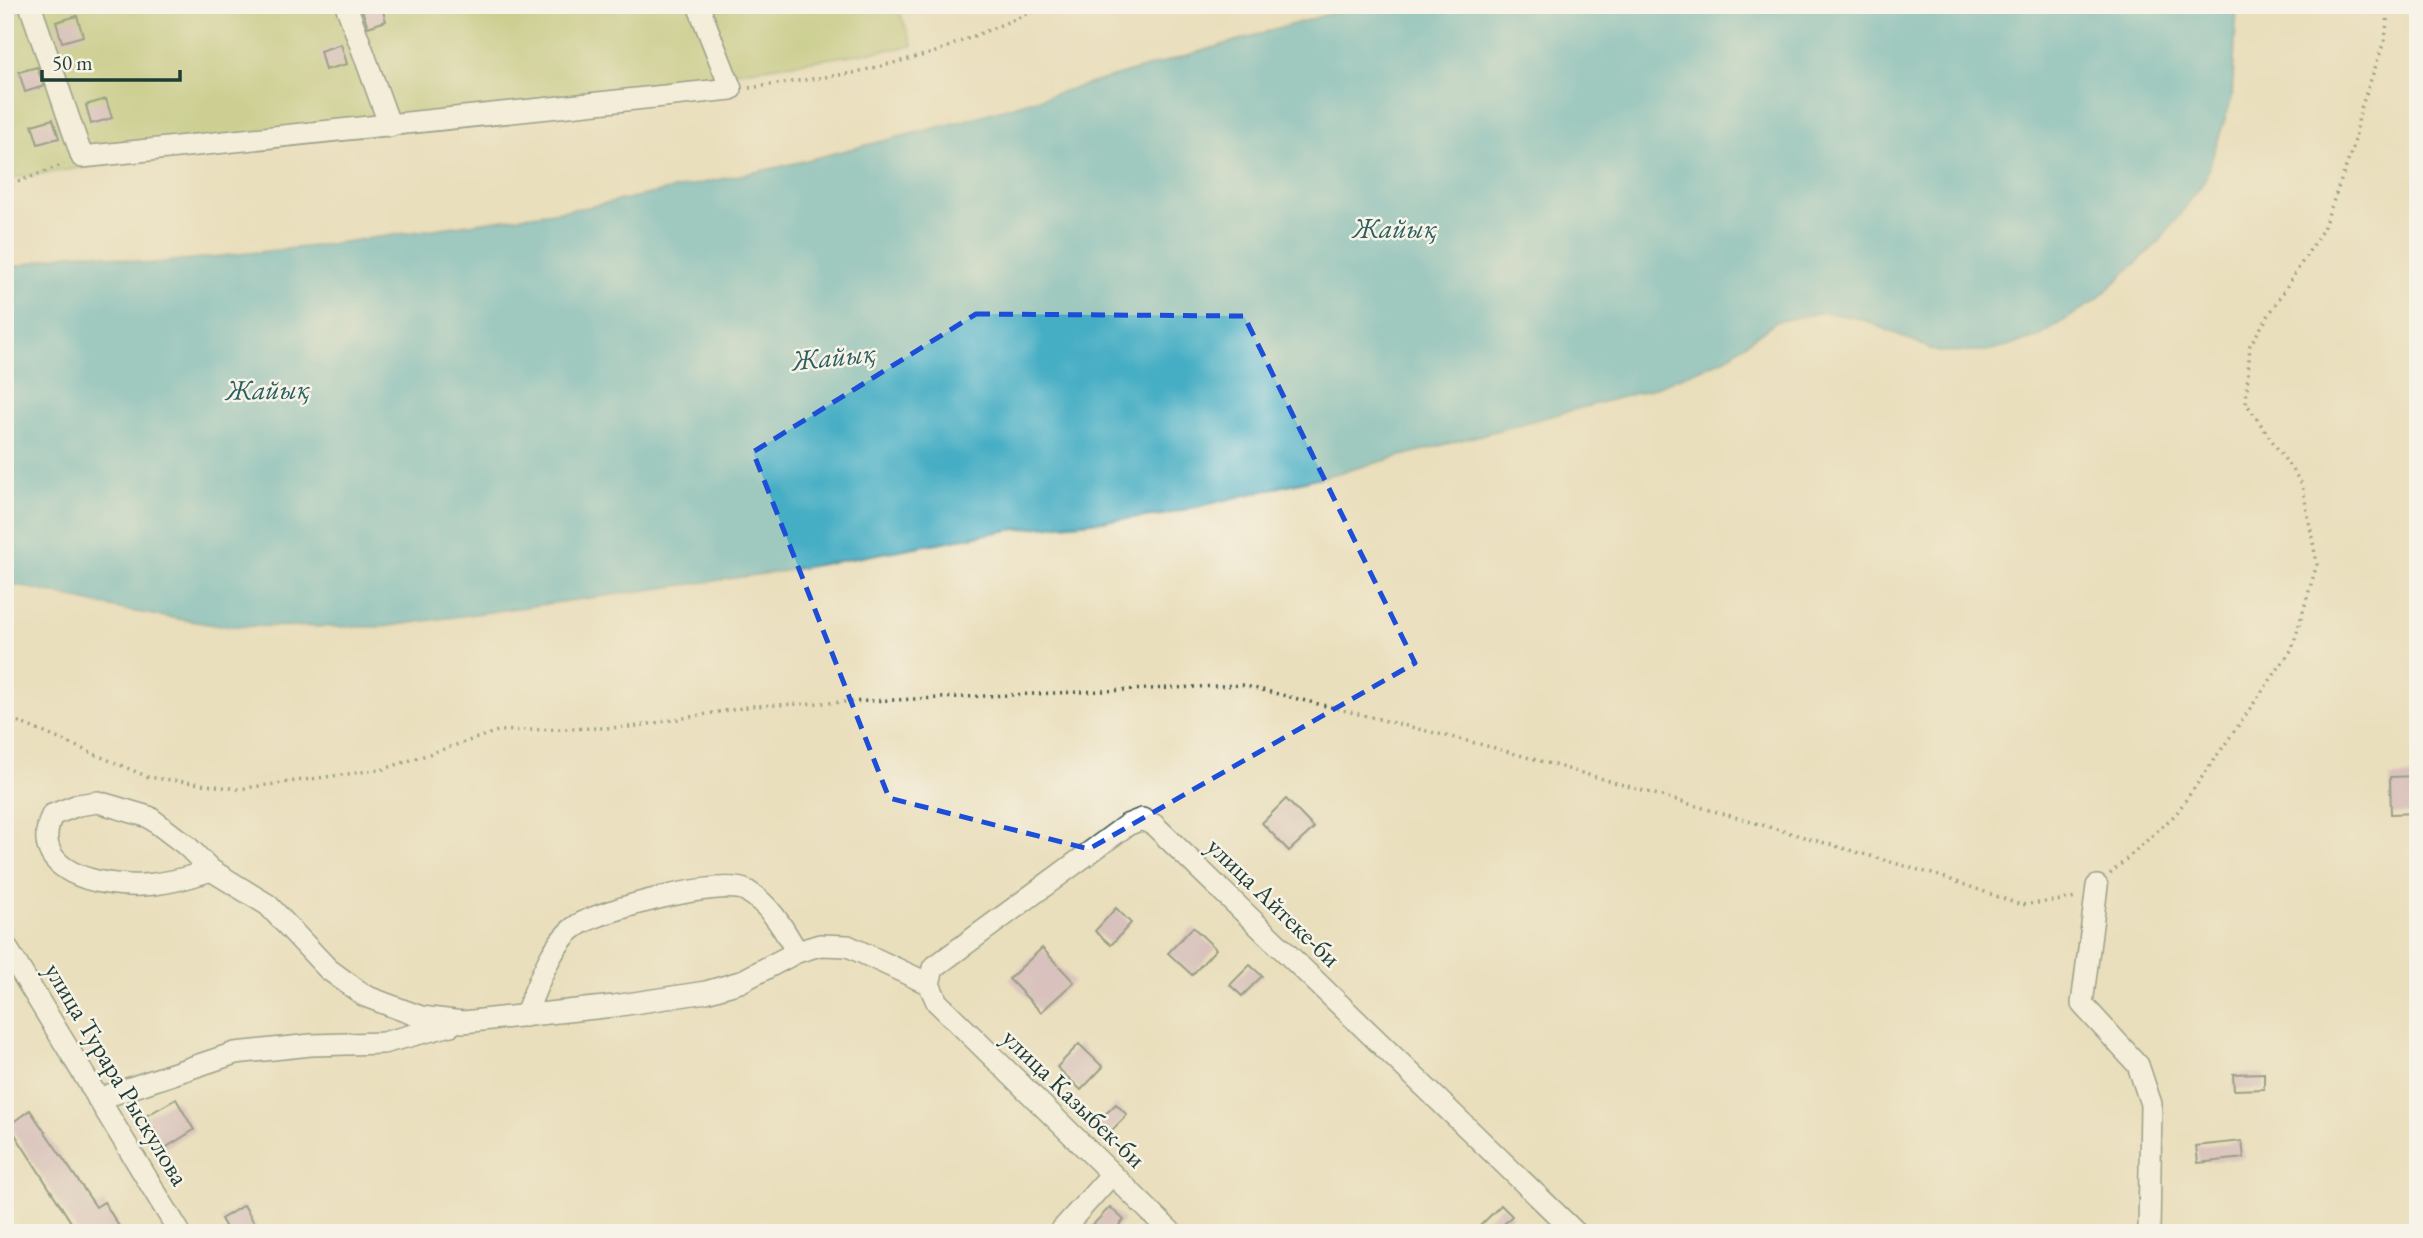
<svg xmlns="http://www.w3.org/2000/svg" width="2423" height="1238" viewBox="0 0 2423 1238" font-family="'EB Garamond',serif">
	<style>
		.green { fill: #aabd61; stroke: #647d4a; stroke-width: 2 }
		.water { fill: #44adc4; stroke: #32757c; stroke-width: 2 }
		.building { fill: #c59fbe }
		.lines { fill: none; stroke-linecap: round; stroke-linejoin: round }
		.minor-casing { stroke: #3d5548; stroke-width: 24 }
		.path { stroke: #3d5548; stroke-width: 3.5; stroke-dasharray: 2 5; stroke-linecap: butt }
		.minor { stroke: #fff; stroke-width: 21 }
		.marked { fill: none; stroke: #1d4ed8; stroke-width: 5; stroke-dasharray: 14 9; stroke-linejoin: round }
		.labels { text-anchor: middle; stroke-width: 5; stroke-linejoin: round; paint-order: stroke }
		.street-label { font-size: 26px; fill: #1f3d34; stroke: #f7f3e8 }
		.water-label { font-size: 28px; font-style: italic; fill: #2a5f5f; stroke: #f7f3e8 }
	</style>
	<rect width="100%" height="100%" fill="#f7f3e8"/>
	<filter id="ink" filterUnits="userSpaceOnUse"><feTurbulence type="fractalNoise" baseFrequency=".0143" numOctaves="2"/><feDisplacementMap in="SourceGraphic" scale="14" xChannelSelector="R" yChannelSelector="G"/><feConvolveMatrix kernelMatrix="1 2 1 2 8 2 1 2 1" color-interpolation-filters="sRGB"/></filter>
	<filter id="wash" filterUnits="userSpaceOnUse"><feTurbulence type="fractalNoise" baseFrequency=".00686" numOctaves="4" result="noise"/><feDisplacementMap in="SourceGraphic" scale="28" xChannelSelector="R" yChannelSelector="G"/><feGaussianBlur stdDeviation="1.57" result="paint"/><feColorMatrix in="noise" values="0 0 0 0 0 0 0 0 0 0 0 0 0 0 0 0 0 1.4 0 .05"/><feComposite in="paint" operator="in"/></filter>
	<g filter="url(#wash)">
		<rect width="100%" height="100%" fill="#eadfbc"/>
		<polygon class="green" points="5,5 897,5 913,46 5,179"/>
		<polygon class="water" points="1359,5 2237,5 2232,98 2204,182 2160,241 2095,301 2037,338 1987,351 1938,352 1862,319 1824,312 1775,322 1723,360 1648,390 1342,472 1163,515 1009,530 784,571 382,627 221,626 124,610 5,582 5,269 68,254 96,253 147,264 316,246 588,207 779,167 955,123"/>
		<g id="blocks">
			<g class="building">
				<polygon points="368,5 381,5 386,21 368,27 361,7"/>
				<polygon points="77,16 83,36 62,42 56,22"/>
				<polygon points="341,44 347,64 325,70 320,51"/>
				<polygon points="37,67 44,86 25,92 19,72"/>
				<polygon points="106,99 112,118 91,124 86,105"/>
				<polygon points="53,119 59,138 38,144 32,125"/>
				<polygon points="2418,776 2418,813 2391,814 2390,777"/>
				<polygon points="1286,799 1314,828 1289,851 1262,823"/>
				<polygon points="1116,908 1131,923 1111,945 1095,931"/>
				<polygon points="1193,927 1216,949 1192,975 1168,953"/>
				<polygon points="1042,948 1074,982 1041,1012 1009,979"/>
				<polygon points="1250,965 1262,976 1242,996 1230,985"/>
				<polygon points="1079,1044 1103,1067 1081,1090 1057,1067"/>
				<polygon points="2264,1073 2264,1089 2234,1090 2233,1074"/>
				<polygon points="176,1099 194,1130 165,1148 146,1116"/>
				<polygon points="1116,1104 1127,1115 1107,1135 1096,1123"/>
				<polygon points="30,1110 96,1207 104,1202 123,1233 78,1233 9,1125"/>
				<polygon points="2242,1141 2244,1158 2198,1163 2196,1146"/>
				<polygon points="244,1205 260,1233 229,1233 221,1219"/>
				<polygon points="1501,1205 1512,1216 1495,1233 1473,1233"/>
				<polygon points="1110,1207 1124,1220 1112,1233 1085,1233"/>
			</g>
		</g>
	</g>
	<g filter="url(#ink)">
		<use href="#blocks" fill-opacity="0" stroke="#3d5548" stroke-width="2"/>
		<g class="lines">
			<g class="minor-casing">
				<g id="minor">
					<polyline points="30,5 82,157 731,89 698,5"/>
					<polyline points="346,5 390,126"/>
					<path d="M211 870C188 878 166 884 142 885 99 887 27 872 52 815L78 805 98 802 149 817 187 846 211 870 268 905 328 969 365 996 421 1017 463 1022 614 1006 706 992 740 982 797 952 820 945 848 946 929 984"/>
					<polyline points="2097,886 2082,1004 2138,1065 2151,1104 2149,1233"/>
					<polyline points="5,945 180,1233"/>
					<path d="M525 1016C536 989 552 940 578 925 602 910 723 877 747 891 771 906 783 928 797 952"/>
					<polyline points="98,1099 235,1053 311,1045 383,1043 451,1025"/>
					<polyline points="1059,1233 1112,1174"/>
					<polyline points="1172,1233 937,1002 929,984 933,968 1127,825 1142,819 1154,825 1576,1233"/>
				</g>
			</g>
			<g class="path">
				<polyline points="749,88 853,73 933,53 1049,5"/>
				<polyline points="5,187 64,164"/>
				<polyline points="5,716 148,777 238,789 384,769 498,731 632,727 753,706 1242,685 1495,748 1943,877 2021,905 2077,898"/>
				<polyline points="2110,874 2176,814 2292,649 2317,564 2302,484 2246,403 2250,345 2323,229 2354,145 2360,111 2385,39 2389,5"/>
			</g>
			<use href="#minor" class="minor"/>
		</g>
	</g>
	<path d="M0 0H2423V1238H0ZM976 314 1244 316 1415 663 1089 849 889 798 753 452Z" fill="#eadfbc" fill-opacity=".55" fill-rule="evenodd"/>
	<path class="marked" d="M976 314 1244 316 1415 663 1089 849 889 798 753 452Z"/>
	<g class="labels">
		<g class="street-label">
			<text transform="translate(1274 902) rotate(44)" y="9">улица Айтеке-би</text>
			<text transform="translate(117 1074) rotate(59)" y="9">улица Турара Рыскулова</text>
			<text transform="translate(1074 1098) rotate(44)" y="9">улица Казыбек-би</text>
		</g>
		<g class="water-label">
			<text x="1395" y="238">Жайық</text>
			<text transform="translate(834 356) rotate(-6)" y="10">Жайық</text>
			<text transform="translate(268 389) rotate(-1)" y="10">Жайық</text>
		</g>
	</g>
	<rect width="2423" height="1238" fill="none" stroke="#f7f3e8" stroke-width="28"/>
	<path d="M42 70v10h138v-10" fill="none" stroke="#1f3d34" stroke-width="3.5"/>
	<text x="52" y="70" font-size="21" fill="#1f3d34" stroke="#f7f3e8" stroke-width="5" paint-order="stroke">50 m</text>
</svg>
